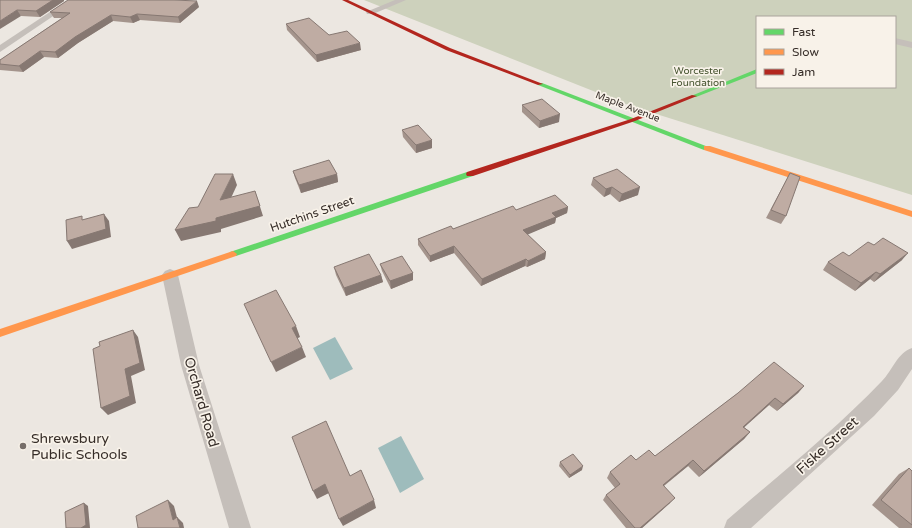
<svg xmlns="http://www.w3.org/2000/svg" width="912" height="528" viewBox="0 0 912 528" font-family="'Varela Round',sans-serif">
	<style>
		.green { fill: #cdd1bc; fill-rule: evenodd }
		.water { fill: #9ebcbc }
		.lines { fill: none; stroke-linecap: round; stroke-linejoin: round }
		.street { fill: #c5bfba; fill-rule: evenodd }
		.fast { fill: #63d668; fill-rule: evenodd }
		.slow { fill: #ff974d; fill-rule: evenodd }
		.jam { fill: #b3261e; fill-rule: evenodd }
		.wall { fill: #a4948c }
		.shaded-wall { fill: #867872 }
		.building { fill: #bfaca3; stroke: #867872 }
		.poi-dot { fill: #766e69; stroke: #f8f2e9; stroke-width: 1.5 }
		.labels { text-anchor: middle; stroke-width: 3.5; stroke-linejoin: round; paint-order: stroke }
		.far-park-label { font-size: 10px; fill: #44522e; stroke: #f8f2e9 }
		.far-street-label { font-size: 10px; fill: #362d28; stroke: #f8f2e9 }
		.street-label { font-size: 12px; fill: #362d28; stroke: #f8f2e9 }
		.near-street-label { font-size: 14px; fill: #362d28; stroke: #f8f2e9 }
		.near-poi-label { font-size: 14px; fill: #362d28; stroke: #f8f2e9; text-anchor: start }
	</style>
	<rect width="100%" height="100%" fill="#ece7e1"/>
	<path class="green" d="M364 0H912V195L631 106ZM757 17H895V87H757Z"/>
	<g class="water">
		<polygon points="335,337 353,369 330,380 313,348"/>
		<polygon points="401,436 424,479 400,493 378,448"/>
	</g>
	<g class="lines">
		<g class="street">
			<polygon points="68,0 77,0 0,52 0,45"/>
			<polygon points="395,0 406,0 373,14 367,14 366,12"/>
			<polygon points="895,38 912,42 912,48 895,44"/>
			<polygon points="170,269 175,271 178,275 199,365 251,528 229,528 181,365 162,275 165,271"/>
			<path d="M912 348V369L898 390 874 416 751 528H724L727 520C779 475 834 431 882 381 892 371 898 352 912 348Z"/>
		</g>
		<g class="fast">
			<polygon points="757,69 757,73 696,97 691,96"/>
			<polygon points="538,83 542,83 711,148 710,150 704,150 538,85"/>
			<polygon points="467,172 473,172 474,174 473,176 236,256 230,256 229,254 230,252"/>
		</g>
		<g class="slow">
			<polygon points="704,146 710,146 912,211 912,217 704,150"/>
			<polygon points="233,251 237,254 236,256 0,337 0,329"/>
		</g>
		<g class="jam">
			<polygon points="342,0 348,0 450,48 543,84 538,85 446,50"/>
			<polygon points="692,95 697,96 635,121 473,176 467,176 466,174 467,172 631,119"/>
		</g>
	</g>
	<g class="wall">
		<polygon points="0,0 64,0 64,1 40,17 21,16"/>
		<polygon points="199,7 180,23 140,20 133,23 113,21 78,43 58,58 44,57 23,72 0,70 0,60 62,18 54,18 50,12"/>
		<polygon points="286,24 329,35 361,50 317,62 287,30"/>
		<polygon points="522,105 559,122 539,128 522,112"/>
		<polygon points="402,130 432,148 416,153 403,137"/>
		<polygon points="293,171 337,174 338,182 301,193 295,178"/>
		<polygon points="790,173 786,216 781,224 766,218"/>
		<polygon points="593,178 638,195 619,202 610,194 604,197 591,185"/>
		<polygon points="568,207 567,213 556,218 555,223 527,234 546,252 545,259 527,267 525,266 481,286 454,253 430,262 418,245 418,239 516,210"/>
		<polygon points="849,256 902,260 874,282 870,279 855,291 823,270 828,262"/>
		<polygon points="380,264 413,273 413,280 391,289 382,271"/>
		<polygon points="334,267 381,275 383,282 346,296 336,275"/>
		<polygon points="804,386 798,393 777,411 769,405 744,427 750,432 744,439 699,477 688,466 664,486 670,503 642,528 626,528 603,500 606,495 615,488 607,478 610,472 655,456 738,393"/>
		<polygon points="560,462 582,470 569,478 559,466"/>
		<polygon points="909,468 912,471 912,528 899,528 872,505 899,474"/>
	</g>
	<g class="shaded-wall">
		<polygon points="53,0 64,0 64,1 40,17 36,11"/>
		<polygon points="197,1 199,7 180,23 178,17"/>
		<polygon points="17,10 21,16 0,29 0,21"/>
		<polygon points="137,14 140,20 133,23 130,17"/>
		<polygon points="111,15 113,21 78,43 58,58 55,52 75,37"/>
		<polygon points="360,43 361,50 317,62 316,55"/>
		<polygon points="40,51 44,57 23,72 19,66"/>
		<polygon points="560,114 559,122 539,128 540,121"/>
		<polygon points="432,140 432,148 416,153 416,145"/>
		<polygon points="233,174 237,185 225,211 220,200"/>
		<polygon points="337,174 338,182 301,193 299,185"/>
		<polygon points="612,187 610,194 604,197 606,189"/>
		<polygon points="640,187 638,195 619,202 622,194"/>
		<polygon points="255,191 263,216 221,229 221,232 181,241 175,230 216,218"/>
		<polygon points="568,207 567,213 556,218 555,223 522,237 523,230 552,213"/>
		<polygon points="104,214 109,221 111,237 72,249 67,241"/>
		<polygon points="454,246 454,253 430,262 430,256"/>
		<polygon points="546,252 545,259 527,267 528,261"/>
		<polygon points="908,253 902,260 874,282 880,274"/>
		<polygon points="526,259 525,266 481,286 482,279"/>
		<polygon points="876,272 870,279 855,291 861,283"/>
		<polygon points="413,273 413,280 391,289 390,281"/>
		<polygon points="381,275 383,282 346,296 344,288"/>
		<polygon points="296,326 300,337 296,339 292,328"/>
		<polygon points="133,330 138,337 145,370 131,376 136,403 108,415 101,408 125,369"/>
		<polygon points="302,347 306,357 276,372 271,362"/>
		<polygon points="804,386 798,393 777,411 783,404"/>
		<polygon points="775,398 769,405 738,433 743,427"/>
		<polygon points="750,432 744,439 699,477 704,471"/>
		<polygon points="693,460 688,466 658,490 663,485"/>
		<polygon points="583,466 582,470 569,478 570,475"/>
		<polygon points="325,484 329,493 317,499 313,491"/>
		<polygon points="675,498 670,503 642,528 640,528"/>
		<polygon points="168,500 174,506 179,525 173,520"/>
		<polygon points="374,500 376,508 343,526 339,519"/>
		<polygon points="84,503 88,506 90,528 81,528"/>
		<polygon points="177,517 183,523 184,528 180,528"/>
	</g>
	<g class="building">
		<polygon points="0,0 53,0 36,11 17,10 0,21"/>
		<polygon points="68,0 174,0 197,1 178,17 137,14 130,17 111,15 75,37 55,52 40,51 19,66 0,64 0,60 70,13 50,12"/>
		<polygon points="309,18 329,35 347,31 360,43 316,55 286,24"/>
		<polygon points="542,99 560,114 540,121 522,105"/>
		<polygon points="418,125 432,140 416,145 402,130"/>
		<polygon points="329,160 337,174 299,185 293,171"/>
		<polygon points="617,169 640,187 622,194 612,187 606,189 593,178"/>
		<polygon points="790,173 800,177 786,216 771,210"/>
		<polygon points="215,174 233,174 220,200 255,191 260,206 216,218 216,221 175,230 189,208 198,207"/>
		<polygon points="555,195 568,207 552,213 556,217 523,230 546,252 528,261 526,259 482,279 454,246 430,256 418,239 451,226 453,229 513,206 516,210"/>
		<polygon points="104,214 106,229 67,241 66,220 82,216 82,220"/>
		<polygon points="883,238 908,253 880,274 876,272 861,283 828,262 843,252 849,256 868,242 874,245"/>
		<polygon points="369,254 381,275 344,288 334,267"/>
		<polygon points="402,256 413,273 390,281 380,264"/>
		<polygon points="276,290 296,326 292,328 302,347 271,362 244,304"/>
		<polygon points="133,330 140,363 125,369 130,396 101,408 93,349 100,346 99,342"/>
		<polygon points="774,362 804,386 783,404 775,398 743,427 750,432 704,471 693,460 663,485 675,498 640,528 635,528 606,495 620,484 610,472 631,455 636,460 649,450 655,456 738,393"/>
		<polygon points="326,421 350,476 361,470 374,500 339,519 325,484 313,491 292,437"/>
		<polygon points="573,454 583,466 570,475 560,462"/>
		<polygon points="909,468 912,471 912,525 881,500"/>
		<polygon points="168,500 173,520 177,517 180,528 138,528 136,516"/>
		<polygon points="84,503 86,525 81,528 66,528 65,512"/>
	</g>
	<circle class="poi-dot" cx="23" cy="446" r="4"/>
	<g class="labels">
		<g class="far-park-label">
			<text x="698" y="74">Worcester<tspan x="698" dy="12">Foundation</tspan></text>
		</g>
		<g class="far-street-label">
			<text transform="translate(628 106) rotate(21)" y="4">Maple Avenue</text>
		</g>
		<g class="street-label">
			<text transform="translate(312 214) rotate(-19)" y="4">Hutchins Street</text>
		</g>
		<g class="near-street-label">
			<text transform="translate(202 402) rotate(74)" y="5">Orchard Road</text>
			<text transform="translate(827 445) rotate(-42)" y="5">Fiske Street</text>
		</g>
		<g class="near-poi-label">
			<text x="31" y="443">Shrewsbury<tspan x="31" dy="16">Public Schools</tspan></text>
		</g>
	</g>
	<rect x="756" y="16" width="140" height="72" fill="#f8f2e9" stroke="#aaa39c"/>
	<rect x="764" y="29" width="20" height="6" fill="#63d668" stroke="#aaa39c"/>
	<text x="792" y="36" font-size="12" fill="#362d28">Fast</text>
	<rect x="764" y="49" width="20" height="6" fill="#ff974d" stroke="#aaa39c"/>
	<text x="792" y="56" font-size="12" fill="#362d28">Slow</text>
	<rect x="764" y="69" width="20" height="6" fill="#b3261e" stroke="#aaa39c"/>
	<text x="792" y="76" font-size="12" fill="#362d28">Jam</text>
</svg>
